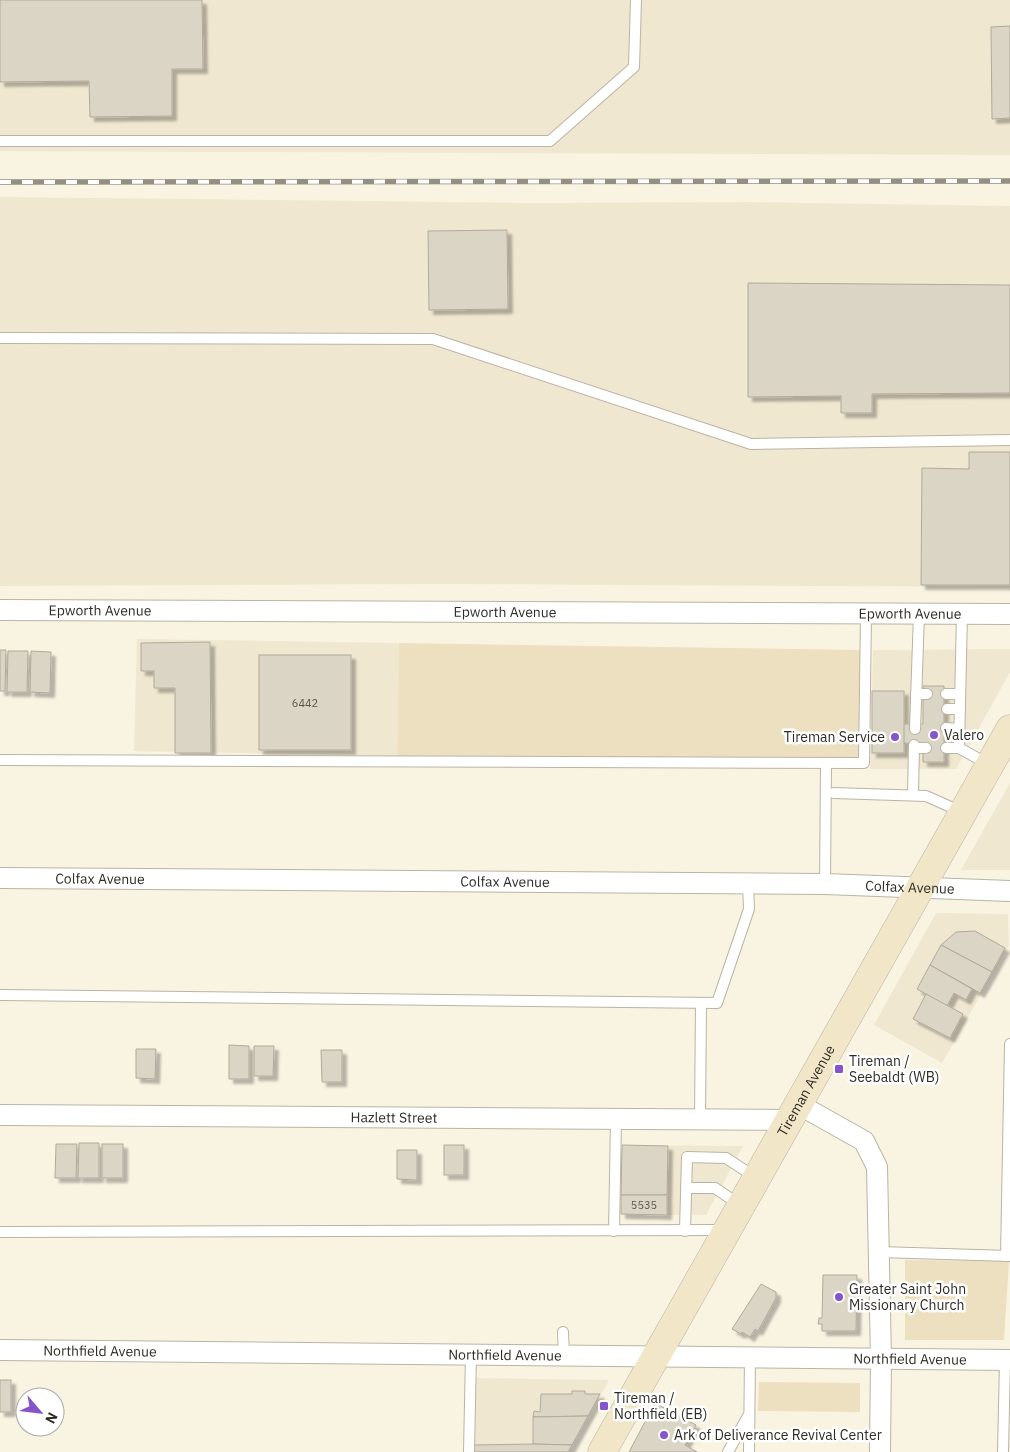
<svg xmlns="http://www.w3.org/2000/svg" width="1010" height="1452" viewBox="0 0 1010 1452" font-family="'IBM Plex Sans',sans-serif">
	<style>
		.built { fill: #f0e7d0 }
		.green { fill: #ede0c0 }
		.building { fill: #dbd5c5; stroke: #b0aa9b; filter: url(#shadow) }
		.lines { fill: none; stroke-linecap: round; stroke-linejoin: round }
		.lane-casing { stroke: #b9b4a4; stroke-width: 12 }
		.street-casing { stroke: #b9b4a4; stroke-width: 22 }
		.secondary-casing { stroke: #b9b4a4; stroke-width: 29 }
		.lane { stroke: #fff; stroke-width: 10 }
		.street { stroke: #fff; stroke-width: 20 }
		.secondary { stroke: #f1e6c8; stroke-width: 28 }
		.rail-casing { stroke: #938f83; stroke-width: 5.5 }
		.rail { stroke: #fff; stroke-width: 4; stroke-dasharray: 11; stroke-linecap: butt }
		.poi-dot { fill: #8653cc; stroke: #fff; stroke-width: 2 }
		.labels { text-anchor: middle; stroke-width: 5; stroke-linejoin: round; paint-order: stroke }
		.number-label { font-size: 11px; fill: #5a564e }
		.street-label { font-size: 14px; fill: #2f2c26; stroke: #fff }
		.poi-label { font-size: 14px; fill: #2f2c26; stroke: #fff; text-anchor: start }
	</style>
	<defs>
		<filter id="shadow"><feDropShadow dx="4.5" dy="4.5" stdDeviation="1" flood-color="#0004"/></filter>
	</defs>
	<rect width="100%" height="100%" fill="#f9f3e2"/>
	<g class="built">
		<polygon points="0,0 1010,0 1010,155 0,151"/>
		<polygon points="0,197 537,203 749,202 1010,206 1010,587 440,584 0,586"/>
		<polygon points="137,639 399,643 397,756 134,751"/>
		<polygon points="1010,649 1010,672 956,769 870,769 873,650"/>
		<polygon points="1010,783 1010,870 961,870"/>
		<polygon points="936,913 1008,914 1009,945 942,1063 874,1025"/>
		<polygon points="622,1145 743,1146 706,1215 667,1215 621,1214"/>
		<polygon points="476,1378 609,1380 569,1452 474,1452"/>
	</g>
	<g class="green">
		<polygon points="399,643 861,650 859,758 397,756"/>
		<polygon points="905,1260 1009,1261 1004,1340 905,1340"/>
		<polygon points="759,1382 860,1383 860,1412 758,1411"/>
	</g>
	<g class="building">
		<polygon points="0,0 202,0 203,69 172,69 172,116 90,117 89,81 0,82"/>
		<polygon points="1010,26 1010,118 992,119 991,27"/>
		<polygon points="507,230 508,309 429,310 428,231"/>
		<polygon points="748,283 1010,285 1010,393 872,394 872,413 841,413 841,396 748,397"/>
		<polygon points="969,452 1010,452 1010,585 921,585 922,468 969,469"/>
		<polygon points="210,642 211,753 175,753 175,688 154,688 154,671 141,671 141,643"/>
		<polygon points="0,650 6,650 5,691 0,691"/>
		<polygon points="8,651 28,651 27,692 7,692"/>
		<polygon points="31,651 51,652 50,693 30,692"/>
		<rect x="259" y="655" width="92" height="95"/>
		<polygon points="923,686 944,686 944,762 923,762 923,744 902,743 902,724 923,724"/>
		<rect x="872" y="691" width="32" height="62"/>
		<polygon points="975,931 1005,948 992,972 941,945 956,932"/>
		<polygon points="941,945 992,972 980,993 930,965"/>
		<polygon points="930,965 972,989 966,1000 954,993 947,1006 917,989"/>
		<polygon points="926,994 963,1014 950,1038 913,1019"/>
		<polygon points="229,1045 249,1046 249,1079 229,1079"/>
		<polygon points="254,1046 274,1046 273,1076 254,1076"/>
		<polygon points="136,1049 156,1049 155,1079 136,1078"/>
		<polygon points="321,1050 342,1050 342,1082 322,1082"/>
		<polygon points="79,1143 99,1143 99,1178 78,1178"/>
		<polygon points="56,1144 77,1144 76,1178 55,1178"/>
		<rect x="102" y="1144" width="21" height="34"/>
		<rect x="444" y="1145" width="20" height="30"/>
		<polygon points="622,1145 668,1146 667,1195 621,1195"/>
		<polygon points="397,1150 417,1150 417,1180 397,1179"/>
		<polygon points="621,1195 667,1195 667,1215 621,1214"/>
		<polygon points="823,1275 857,1275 856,1331 822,1331 822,1324 818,1324 819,1318 822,1318"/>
		<polygon points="761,1284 776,1292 776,1298 758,1331 755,1329 750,1337 742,1332 741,1334 732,1329"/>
		<rect x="0" y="1380" width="11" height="32"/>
		<polygon points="572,1391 585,1391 585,1394 600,1394 588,1416 533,1417 534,1411 540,1412 541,1394 572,1394"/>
		<polygon points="655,1403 696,1425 685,1445 697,1452 629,1452"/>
		<polygon points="588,1416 572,1445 533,1444 533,1417"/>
		<polygon points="473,1445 533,1444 572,1445 568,1452 473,1452"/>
	</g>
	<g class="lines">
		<g class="lane-casing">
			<g id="lane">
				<polyline points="0,141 550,141 634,67 636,0"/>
				<polyline points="0,338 433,339 751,444 1010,440"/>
				<polyline points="916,694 927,694"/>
				<polyline points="946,694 960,694"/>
				<polyline points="947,709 960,709"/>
				<polyline points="946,728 959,729"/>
				<polyline points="915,729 919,614"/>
				<polyline points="914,748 926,748"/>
				<polyline points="946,748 959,748 988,764"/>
				<polyline points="959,748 962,614"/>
				<polyline points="0,760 864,763 866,614"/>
				<polyline points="834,793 926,796 962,812"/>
				<polyline points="913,795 914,745"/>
				<polyline points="825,884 826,765"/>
				<polyline points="0,995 717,1003 749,909 748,884"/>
				<polyline points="700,1119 701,1003"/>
				<polyline points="687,1188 715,1188 740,1205"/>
				<polyline points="614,1231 616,1120"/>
				<polyline points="685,1231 687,1157 726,1158 755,1177"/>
				<polyline points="0,1232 723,1230"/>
				<polyline points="879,1252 1010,1256"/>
				<polyline points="1006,1256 1010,1044"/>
				<polyline points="563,1332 564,1355"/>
				<polyline points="469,1452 471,1354"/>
				<polyline points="728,1452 748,1416"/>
				<polyline points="749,1452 750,1358"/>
				<polyline points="1003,1452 1005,1360"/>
			</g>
		</g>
		<g class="street-casing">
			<g id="street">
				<path id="s1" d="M0 610 1010 614"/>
				<path id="s2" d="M0 878 825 884 1010 891"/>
				<polyline points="798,1104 864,1141 877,1167 881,1359 880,1452"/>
				<path id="s3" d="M0 1115 788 1120"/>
				<path id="s4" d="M0 1350 1010 1360"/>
			</g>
		</g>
		<g class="secondary-casing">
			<g id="secondary">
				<path id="s5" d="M602 1452 1010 729"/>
			</g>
		</g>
		<use href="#lane" class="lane"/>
		<use href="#street" class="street"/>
		<use href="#secondary" class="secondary"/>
		<g class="rail-casing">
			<polyline id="rail" points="0,182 1010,181"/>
		</g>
		<use href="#rail" class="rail"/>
	</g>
	<g class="poi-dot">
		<circle cx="934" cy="735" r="5"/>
		<circle cx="895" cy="737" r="5"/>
		<rect x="834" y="1064" width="10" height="10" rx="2.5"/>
		<circle cx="839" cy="1297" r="5"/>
		<rect x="599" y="1401" width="10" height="10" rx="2.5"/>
		<circle cx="664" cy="1435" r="5"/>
	</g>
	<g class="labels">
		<g class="number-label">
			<text x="305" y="707">6442</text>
			<text x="644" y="1209">5535</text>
		</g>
		<g class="street-label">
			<text dy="5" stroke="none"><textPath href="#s1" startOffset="100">Epworth Avenue</textPath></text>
			<text dy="5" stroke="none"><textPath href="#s1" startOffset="505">Epworth Avenue</textPath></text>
			<text dy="5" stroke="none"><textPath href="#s1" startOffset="910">Epworth Avenue</textPath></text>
			<text dy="5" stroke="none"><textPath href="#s2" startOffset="100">Colfax Avenue</textPath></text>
			<text dy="5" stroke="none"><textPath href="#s2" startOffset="505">Colfax Avenue</textPath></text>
			<text dy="5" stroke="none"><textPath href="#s2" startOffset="910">Colfax Avenue</textPath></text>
			<text dy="5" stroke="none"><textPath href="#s5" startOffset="415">Tireman Avenue</textPath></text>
			<text dy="5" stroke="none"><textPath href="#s3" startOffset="394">Hazlett Street</textPath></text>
			<text dy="5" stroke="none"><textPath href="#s4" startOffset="100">Northfield Avenue</textPath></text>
			<text dy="5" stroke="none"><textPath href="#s4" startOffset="505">Northfield Avenue</textPath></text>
			<text dy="5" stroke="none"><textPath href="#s4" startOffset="910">Northfield Avenue</textPath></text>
		</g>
		<g class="poi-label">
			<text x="944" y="740">Valero</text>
			<text x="885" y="742" text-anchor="end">Tireman Service</text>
			<text x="849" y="1066">Tireman /<tspan x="849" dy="16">Seebaldt (WB)</tspan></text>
			<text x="849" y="1294">Greater Saint John<tspan x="849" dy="16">Missionary Church</tspan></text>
			<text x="614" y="1403">Tireman /<tspan x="614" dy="16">Northfield (EB)</tspan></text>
			<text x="674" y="1440">Ark of Deliverance Revival Center</text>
		</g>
	</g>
	<g transform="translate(40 1412) rotate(118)"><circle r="24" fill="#ffffff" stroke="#acaba8"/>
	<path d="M0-4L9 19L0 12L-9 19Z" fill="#8653cc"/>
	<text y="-8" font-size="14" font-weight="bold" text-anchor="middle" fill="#2f2c26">N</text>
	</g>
</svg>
